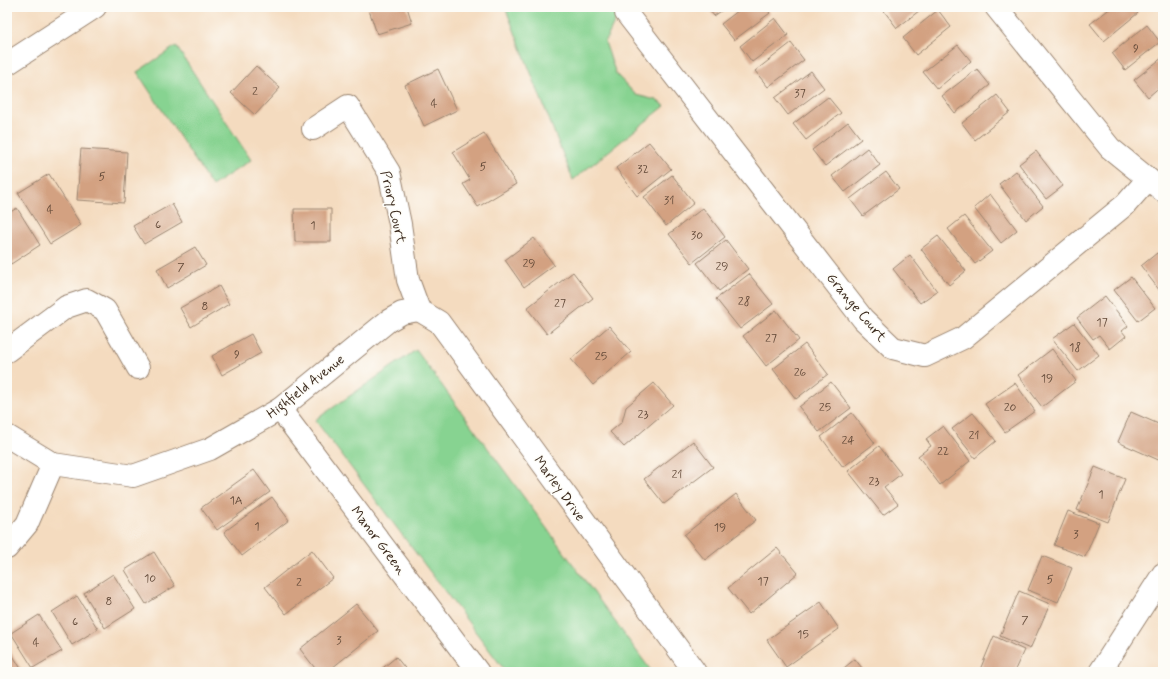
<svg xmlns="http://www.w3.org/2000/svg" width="1170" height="679" viewBox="0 0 1170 679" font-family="Mynerve,sans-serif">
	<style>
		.green { fill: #87d391; stroke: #617e58 }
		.building { fill: #d3a181 }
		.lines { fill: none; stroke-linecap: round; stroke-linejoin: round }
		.minor-casing { stroke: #98826e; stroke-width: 24 }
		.secondary-casing { stroke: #98826e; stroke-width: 24 }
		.minor { stroke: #fff; stroke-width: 22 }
		.secondary { stroke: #fff; stroke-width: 22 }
		.labels { text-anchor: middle; stroke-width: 3; stroke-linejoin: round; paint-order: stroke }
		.number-label { font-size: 12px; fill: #614837 }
		.street-label { font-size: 14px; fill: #3b2a1e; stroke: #fdfcf7 }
	</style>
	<rect width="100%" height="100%" fill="#fdfcf7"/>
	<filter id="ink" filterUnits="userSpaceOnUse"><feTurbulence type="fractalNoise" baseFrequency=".025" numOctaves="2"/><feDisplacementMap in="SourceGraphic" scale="8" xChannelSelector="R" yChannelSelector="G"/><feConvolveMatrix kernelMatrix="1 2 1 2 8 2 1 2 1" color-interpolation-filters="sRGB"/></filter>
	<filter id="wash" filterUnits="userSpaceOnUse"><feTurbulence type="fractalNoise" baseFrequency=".012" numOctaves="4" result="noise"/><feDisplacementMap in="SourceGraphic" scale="16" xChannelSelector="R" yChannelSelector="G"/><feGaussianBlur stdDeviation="0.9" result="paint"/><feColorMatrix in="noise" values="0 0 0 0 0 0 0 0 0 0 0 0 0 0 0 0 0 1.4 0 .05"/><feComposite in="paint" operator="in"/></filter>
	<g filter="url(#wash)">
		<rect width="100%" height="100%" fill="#f4dbbf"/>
		<g class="green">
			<polygon points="505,7 634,7 615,21 605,42 616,74 636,95 656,100 665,106 573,180"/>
			<polygon points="176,46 251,160 212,186 137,72"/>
			<polygon points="416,350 652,672 506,672 315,420"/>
		</g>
		<g id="blocks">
			<g class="building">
				<polygon points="368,7 407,7 412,23 377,34"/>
				<polygon points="707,7 727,7 714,16"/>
				<polygon points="743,7 765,7 770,13 734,40 721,24"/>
				<polygon points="889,7 924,7 897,28 884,11"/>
				<polygon points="1112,7 1134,7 1138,13 1104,41 1090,24"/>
				<polygon points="938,10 951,27 916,55 903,38"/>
				<polygon points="775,18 788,35 752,62 740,46"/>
				<polygon points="1147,25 1160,42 1125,70 1112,53"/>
				<polygon points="791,43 804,60 768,87 755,71"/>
				<polygon points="958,45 971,61 937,89 923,72"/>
				<polygon points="1163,57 1163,84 1148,97 1134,80"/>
				<polygon points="256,66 280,88 255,115 231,93"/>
				<polygon points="438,69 457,110 424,126 405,85"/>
				<polygon points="977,69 990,85 955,113 942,96"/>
				<polygon points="811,71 824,88 788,115 775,98"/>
				<polygon points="997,95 1010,112 975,140 962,123"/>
				<polygon points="828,97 841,113 806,140 793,124"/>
				<polygon points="848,122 861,139 825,166 812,150"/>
				<polygon points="484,133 516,184 478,207 463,184 470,180 453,152"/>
				<polygon points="649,142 671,169 637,196 616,168"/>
				<polygon points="867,148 880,165 845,192 832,176"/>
				<polygon points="81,149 127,152 124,203 77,200"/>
				<polygon points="1036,151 1063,186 1046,199 1019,164"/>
				<polygon points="1016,171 1043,206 1026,220 999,184"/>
				<polygon points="886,172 899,189 863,216 850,199"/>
				<polygon points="49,174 81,225 50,244 18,193"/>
				<polygon points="672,175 694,203 666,226 644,197"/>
				<polygon points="990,194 1017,230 1001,243 974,208"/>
				<polygon points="172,204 182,222 144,244 133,226"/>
				<polygon points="17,208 40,245 11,264 7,257 7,214"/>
				<polygon points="703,208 725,237 692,263 669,234"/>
				<polygon points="294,209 331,209 331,242 295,242"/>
				<polygon points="964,216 992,251 975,264 948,229"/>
				<polygon points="938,236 966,271 949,285 921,249"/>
				<polygon points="534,238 554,265 524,287 505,260"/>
				<polygon points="726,240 748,269 719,291 697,263"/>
				<polygon points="195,247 206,265 167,288 157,269"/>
				<polygon points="1157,253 1163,260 1163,295 1141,266"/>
				<polygon points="910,255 937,291 920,303 893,269"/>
				<polygon points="573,272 593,298 547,334 527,308"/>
				<polygon points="749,274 773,304 740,329 716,299"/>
				<polygon points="1131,277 1155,308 1138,321 1114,290"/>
				<polygon points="219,286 229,304 191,327 180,308"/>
				<polygon points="1105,296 1128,326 1122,331 1126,336 1110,349 1099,335 1093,339 1077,318"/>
				<polygon points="776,310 799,340 766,366 743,336"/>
				<polygon points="1074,323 1099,355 1078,371 1052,339"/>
				<polygon points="609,326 631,352 593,385 571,359"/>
				<polygon points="251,334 261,353 222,375 212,356"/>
				<polygon points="805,344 828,374 796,399 773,369"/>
				<polygon points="1052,349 1076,381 1042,407 1018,375"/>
				<polygon points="831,382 851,408 819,432 799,407"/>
				<polygon points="654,383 673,405 624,447 610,432 622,422 626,407"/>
				<polygon points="1015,383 1035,411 1005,432 985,404"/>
				<polygon points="1131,412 1163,426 1163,462 1118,442"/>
				<polygon points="852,413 875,443 843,467 821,437"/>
				<polygon points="973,413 996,441 975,458 952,429"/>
				<polygon points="943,426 970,461 940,485 918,456 931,446 926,439"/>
				<polygon points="693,441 713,467 664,504 644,479"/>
				<polygon points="879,446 901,474 884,487 898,504 883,515 848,471"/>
				<polygon points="1095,467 1125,479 1108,522 1077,510"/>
				<polygon points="254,470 270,492 217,530 201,508"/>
				<polygon points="736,494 756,520 705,560 684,535"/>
				<polygon points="272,497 289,520 242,556 224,532"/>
				<polygon points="1068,511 1099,523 1085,557 1054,545"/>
				<polygon points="777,548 798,573 749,614 728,588"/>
				<polygon points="312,550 333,578 286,614 265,587"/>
				<polygon points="154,552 175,586 146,604 125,570"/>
				<polygon points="1042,556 1072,568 1058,602 1028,590"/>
				<polygon points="113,574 135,609 105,628 84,593"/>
				<polygon points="1019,591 1050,604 1030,649 1000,636"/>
				<polygon points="77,596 98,629 72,645 52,612"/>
				<polygon points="821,602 839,629 786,667 767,640"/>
				<polygon points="356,604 378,631 327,672 318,672 300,649"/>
				<polygon points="39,615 62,651 33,668 11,633"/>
				<polygon points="994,636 1024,650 1014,672 979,672"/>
				<polygon points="7,646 23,672 7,672"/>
				<polygon points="396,657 408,672 378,672"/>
				<polygon points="855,659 865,672 839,672"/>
			</g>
		</g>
	</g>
	<g filter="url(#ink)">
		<use href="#blocks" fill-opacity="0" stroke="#98826e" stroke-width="1"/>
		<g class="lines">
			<g class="minor-casing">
				<g id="minor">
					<polyline points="996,7 1110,148 1163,191"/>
					<polyline points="626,13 863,319 893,348 925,356 963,338 1126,204 1148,179"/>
					<polyline points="313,129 348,106 389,172 400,224 408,280 419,310"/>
					<polyline points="419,310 439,322 695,672"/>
					<polyline points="7,351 66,307 87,300 105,310 138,368"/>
					<polyline points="280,409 478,672"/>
					<polyline points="7,436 53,464 133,476 210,449 280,409 388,321 402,313 419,310"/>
					<polyline points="7,548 27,524 53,464"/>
					<polyline points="1100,672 1163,574"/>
				</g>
			</g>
			<g class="secondary-casing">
				<polyline id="secondary" points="7,64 95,7"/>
			</g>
			<use href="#minor" class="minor"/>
			<use href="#secondary" class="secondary"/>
		</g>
	</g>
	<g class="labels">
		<g class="number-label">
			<text x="1136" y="52">9</text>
			<text x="255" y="95">2</text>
			<text x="800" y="97">37</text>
			<text x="434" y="107">4</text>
			<text x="483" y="170">5</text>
			<text x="643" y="173">32</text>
			<text x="102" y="180">5</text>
			<text x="669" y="204">31</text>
			<text x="50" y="213">4</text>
			<text x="158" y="228">6</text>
			<text x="313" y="229">1</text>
			<text x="697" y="239">30</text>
			<text x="529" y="267">29</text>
			<text x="722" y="270">29</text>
			<text x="181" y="271">7</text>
			<text x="744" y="305">28</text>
			<text x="560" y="307">27</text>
			<text x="205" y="310">8</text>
			<text x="1102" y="326">17</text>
			<text x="771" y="342">27</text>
			<text x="1075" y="351">18</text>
			<text x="237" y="358">9</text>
			<text x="601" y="360">25</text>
			<text x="800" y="376">26</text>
			<text x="1047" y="382">19</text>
			<text x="825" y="411">25</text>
			<text x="1010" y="411">20</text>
			<text x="643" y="418">23</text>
			<text x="974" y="439">21</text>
			<text x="848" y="444">24</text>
			<text x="943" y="455">22</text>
			<text x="677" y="478">21</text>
			<text x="874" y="485">23</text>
			<text x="1101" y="498">1</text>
			<text x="236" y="504">1A</text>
			<text x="257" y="530">1</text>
			<text x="720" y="531">19</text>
			<text x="1076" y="538">3</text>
			<text x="150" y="582">10</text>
			<text x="1050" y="583">5</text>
			<text x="763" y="585">17</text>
			<text x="299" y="586">2</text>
			<text x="109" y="605">8</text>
			<text x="1025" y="624">7</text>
			<text x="75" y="625">6</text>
			<text x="803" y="638">15</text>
			<text x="339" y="644">3</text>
			<text x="36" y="646">4</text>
		</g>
		<g class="street-label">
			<text transform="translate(394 207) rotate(77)" y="5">Priory Court</text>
			<text transform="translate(857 307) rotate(50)" y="5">Grange Court</text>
			<text transform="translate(305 386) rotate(-38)" y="5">Highfield Avenue</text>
			<text transform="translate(560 488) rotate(54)" y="5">Marley Drive</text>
			<text transform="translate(379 540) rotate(53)" y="5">Manor Green</text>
		</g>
	</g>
	<rect width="1170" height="679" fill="none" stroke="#fdfcf7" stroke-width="24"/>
</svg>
